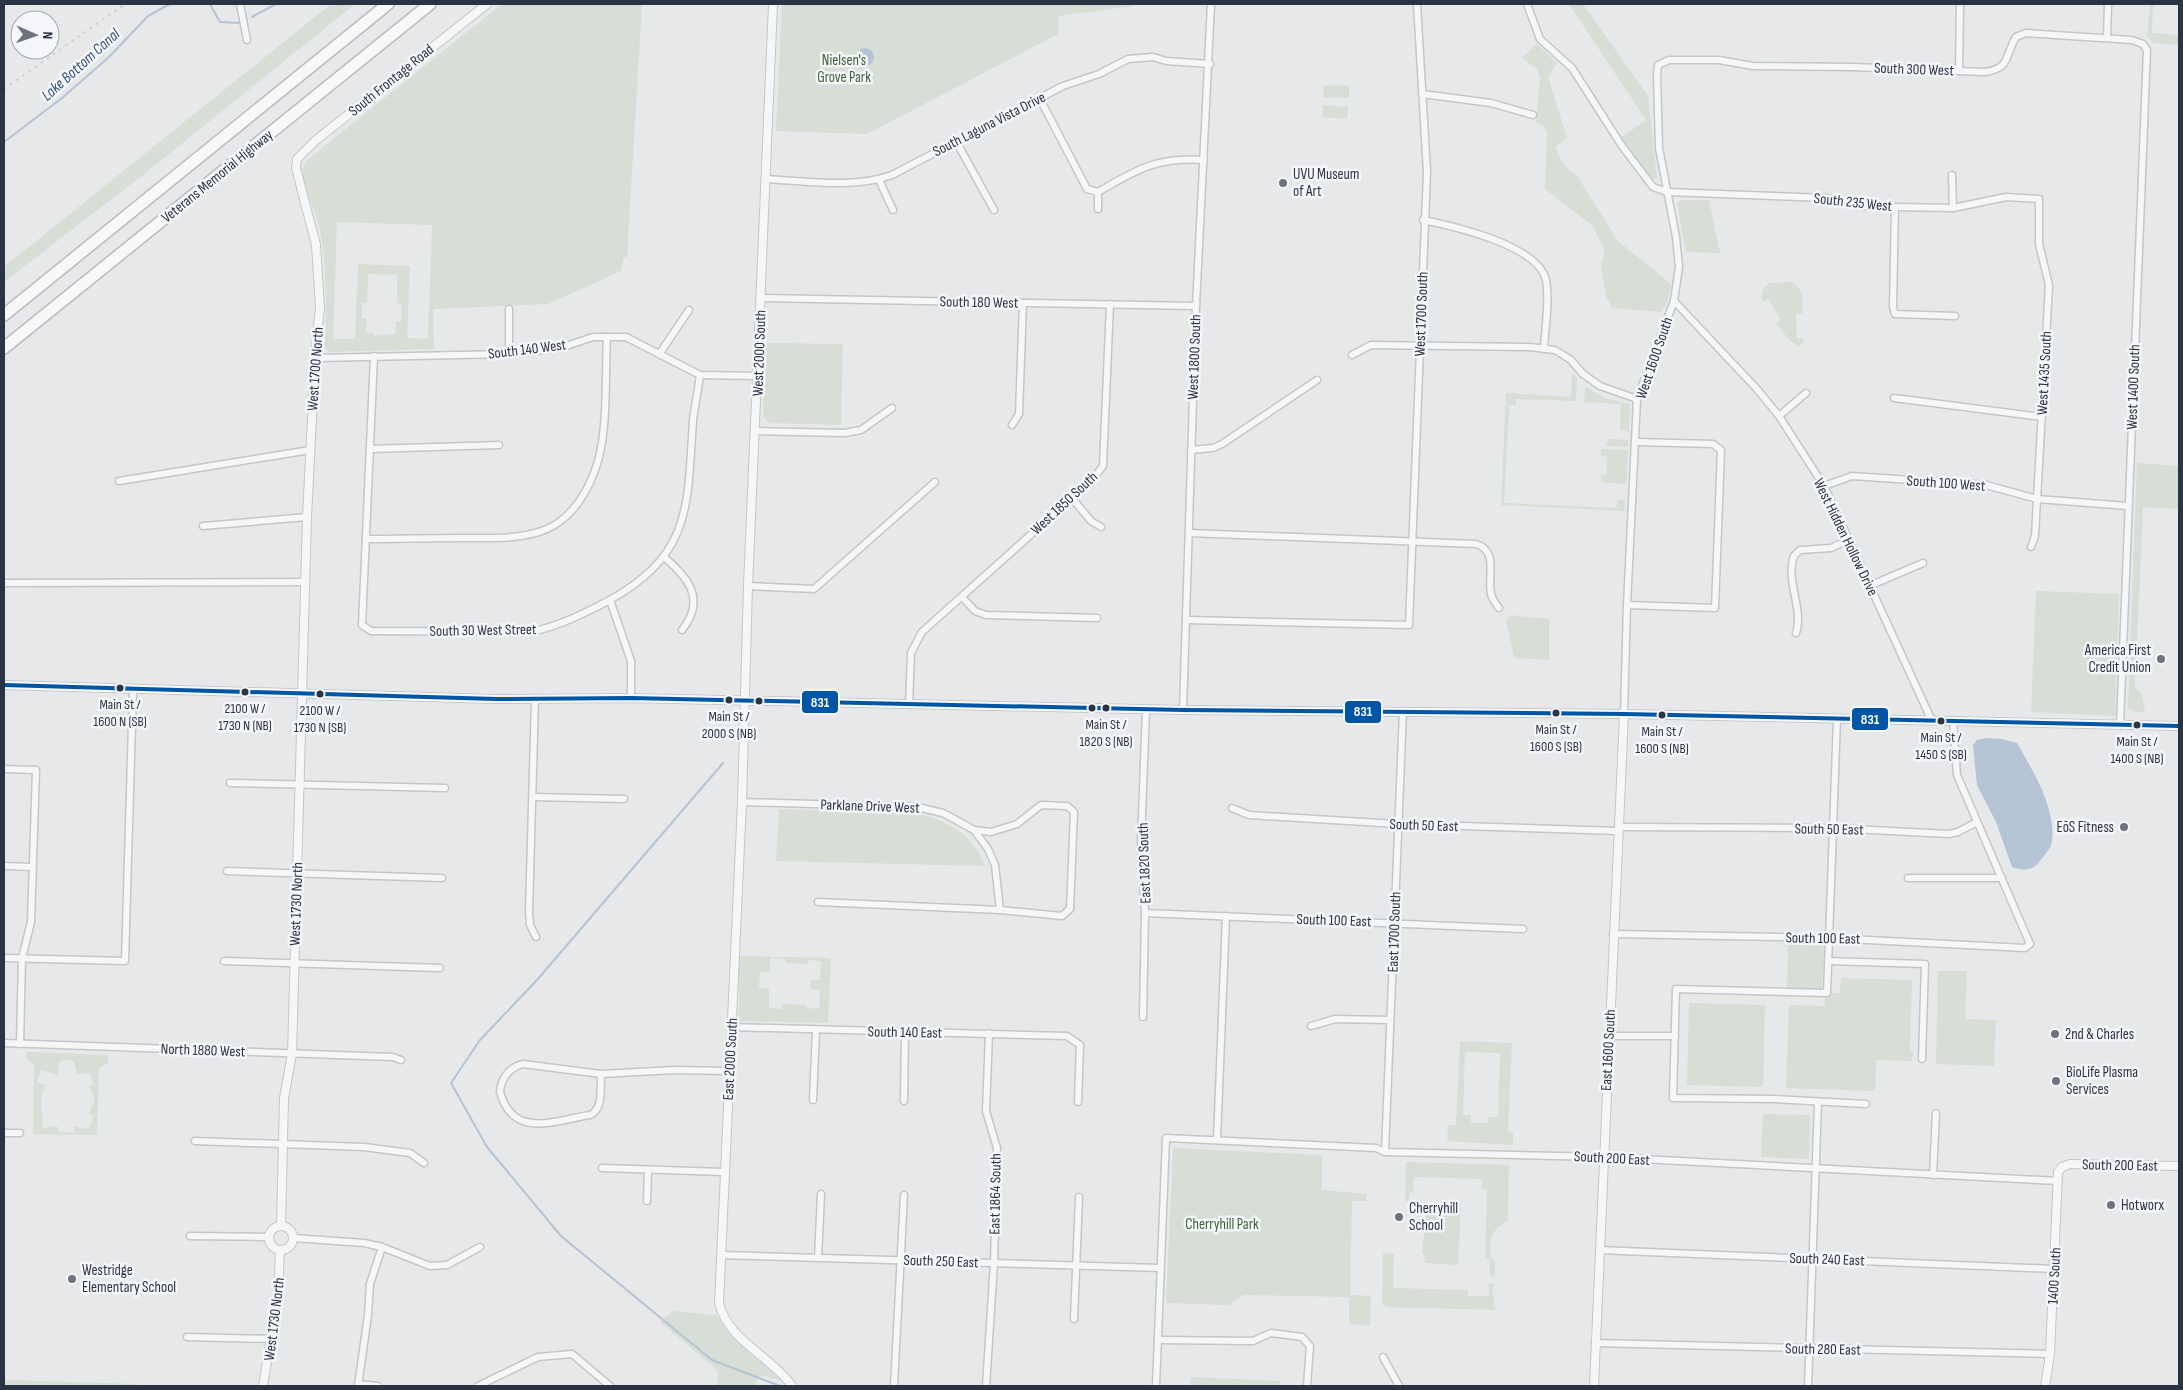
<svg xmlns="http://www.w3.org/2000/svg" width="2183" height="1390" viewBox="0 0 2183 1390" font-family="'Sofia Sans Condensed',sans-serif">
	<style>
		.green { fill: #d6ded6; fill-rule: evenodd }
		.water { fill: #b4c4d5 }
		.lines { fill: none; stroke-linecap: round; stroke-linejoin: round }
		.stream { stroke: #b4c4d5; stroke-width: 2 }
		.minor-casing { stroke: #c4c6c8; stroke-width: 9 }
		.tertiary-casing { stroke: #c4c6c8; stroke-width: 10 }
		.motorway-casing { stroke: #b8bbbf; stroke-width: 14 }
		.minor { stroke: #f5f6f7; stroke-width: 6 }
		.tertiary { stroke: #f5f6f7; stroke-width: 8 }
		.motorway { stroke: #f8f8f8; stroke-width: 11 }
		.rail { stroke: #cecfd2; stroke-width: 2; stroke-dasharray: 2.5 5; stroke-linecap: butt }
		.bus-1-casing { stroke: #f4f6f9; stroke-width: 8 }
		.bus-1 { stroke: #0055a4; stroke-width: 4 }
		.poi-dot { fill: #6c737f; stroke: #f4f6f9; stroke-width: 2 }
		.bus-dot { fill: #2b3445; stroke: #f4f6f9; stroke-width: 2 }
		.labels { text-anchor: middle; stroke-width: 5; stroke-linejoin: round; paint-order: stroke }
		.bus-label { font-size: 14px; fill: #2b3445; stroke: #f4f6f9 }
		.park-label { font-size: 15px; fill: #3f6138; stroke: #f4f6f9 }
		.street-label { font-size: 15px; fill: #2b3445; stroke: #f4f6f9 }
		.poi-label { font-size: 15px; fill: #2b3445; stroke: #f4f6f9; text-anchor: start }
		.water-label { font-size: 16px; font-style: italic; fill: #34527a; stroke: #f4f6f9 }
		.line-badge { stroke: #f4f6f9; stroke-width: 2 }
		.badge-label { font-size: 14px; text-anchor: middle; font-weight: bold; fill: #fff }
	</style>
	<rect width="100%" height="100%" fill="#e6e8ea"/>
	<g class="green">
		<polygon points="331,4 355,4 143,175 4,282 4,267"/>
		<path d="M502 4H642L627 257H624L621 271 548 304 433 309 434 349 329 352 325 348C326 304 328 260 317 218 312 200 295 177 307 160ZM337 222 432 225 428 339 407 338 410 266 358 264 355 339H333ZM368 274 397 275V303L402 304 401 321H396L395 334 374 336 373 333H366L367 319 362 318V303H367Z"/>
		<polygon points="782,4 1134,4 1134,6 1059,16 1058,34 867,134 776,131"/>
		<polygon points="1569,4 1583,4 1648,96 1657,178 1650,180 1622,137 1646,120"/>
		<polygon points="2150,4 2153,4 2152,33 2179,35 2179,45 2153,43 2147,36"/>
		<polygon points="1537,44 1557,63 1548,77 1567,138 1555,147 1563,164 1577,176 1618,241 1671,284 1667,303 1661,312 1612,308 1606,296 1601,264 1605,252 1593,226 1545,189 1547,132 1542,125 1536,123 1540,78 1537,69 1522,58"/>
		<polygon points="1324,85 1349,86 1349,98 1323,97"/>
		<polygon points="1323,105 1348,107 1347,119 1322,117"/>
		<polygon points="1681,200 1709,200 1720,253 1686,252 1677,203"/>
		<path d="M1791 282C1804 287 1802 300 1803 313L1796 314 1797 338H1803L1804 342 1799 346 1791 342 1776 323 1781 320 1768 299 1763 302C1760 293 1762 288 1770 283Z"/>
		<polygon points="765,343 843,344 841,425 770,423 763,417"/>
		<polygon points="1572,373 1577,378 1576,401 1516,399 1516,405 1509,405 1504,503 1616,508 1618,500 1625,500 1624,511 1501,505 1506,393 1571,397"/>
		<polygon points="1585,387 1607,399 1630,404 1629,432 1620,429 1621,404 1584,402"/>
		<polygon points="1609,439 1628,440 1628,447 1606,446"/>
		<polygon points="1601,449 1628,450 1626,484 1601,482 1601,475 1606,475 1607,457 1601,456"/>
		<polygon points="2137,463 2179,466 2179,509 2143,507 2135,687 2142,695 2145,712 2135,712 2128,708"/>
		<polygon points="2036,591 2119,594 2115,716 2031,712"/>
		<polygon points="1510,615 1549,619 1549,660 1514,658 1506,620"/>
		<path d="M779 809 913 813C947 819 972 833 985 866L776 861Z"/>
		<polygon points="1788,944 1824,944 1822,988 1787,988"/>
		<path d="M739 956 831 958 828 1023 739 1021ZM770 958 785 959 786 963 808 964 809 960 821 961 820 980H811V989L820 990 819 1009 807 1008V1005L783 1004 782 1009 769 1008V989L759 988 760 972H770Z"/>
		<polygon points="1938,971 1967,971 1965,1019 1996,1020 1994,1066 1936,1064"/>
		<polygon points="1841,978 1912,980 1910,1050 1913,1051 1912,1061 1876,1060 1875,1091 1786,1088 1789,1005 1825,1006 1825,997 1831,993 1840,993"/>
		<polygon points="1689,1003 1765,1005 1763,1087 1687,1085"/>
		<path d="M1460 1041 1512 1043 1508 1131 1513 1132V1145L1447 1141 1448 1125H1456ZM1465 1052 1500 1053 1498 1117H1489L1488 1123H1471V1115H1463Z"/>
		<path d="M27 1052 108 1055V1063L99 1068 97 1135 33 1134 34 1065 27 1059ZM67 1059 74 1062 77 1074 90 1073 94 1084 89 1086 95 1099 89 1114 94 1116 90 1127 86 1129 75 1126 73 1133 59 1132 57 1126 43 1128 41 1099 45 1085 37 1082 41 1070 58 1075 59 1062Z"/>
		<polygon points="1763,1114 1810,1115 1809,1159 1761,1157"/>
		<polygon points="1173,1148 1322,1155 1322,1190 1366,1194 1366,1201 1352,1201 1350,1295 1371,1296 1370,1326 1349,1324 1349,1297 1244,1295 1229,1305 1166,1303"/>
		<polygon points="1406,1162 1509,1165 1508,1220 1496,1229 1491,1238 1490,1256 1495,1261 1495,1278 1490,1275 1490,1259 1485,1259 1487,1189 1482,1189 1482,1179 1414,1177 1413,1192 1410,1192 1409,1201 1405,1201"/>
		<polygon points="1427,1203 1461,1204 1458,1265 1424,1263 1425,1254 1422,1254"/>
		<polygon points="1383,1253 1394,1254 1393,1288 1468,1290 1468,1296 1489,1296 1489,1284 1495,1283 1492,1290 1496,1310 1386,1307 1382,1302"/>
		<polygon points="673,1311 716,1315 781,1381 762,1375 756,1382 757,1386 717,1386 718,1372 715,1368 660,1322"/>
		<polygon points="1191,1377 1280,1381 1280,1386 1190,1386"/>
		<polygon points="4,1380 137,1384 137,1386 4,1386"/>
	</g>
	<g class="water">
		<circle cx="865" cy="57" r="9"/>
		<path d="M1986 738 2002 739 2017 743C2033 771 2056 808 2052 841 2051 849 2044 855 2040 861 2033 871 2022 871 2012 867L1996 822 1977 785 1973 745 1977 740Z"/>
	</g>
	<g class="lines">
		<g class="stream">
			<polyline points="210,4 220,22 240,23"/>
			<polyline points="252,17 276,4"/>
			<polyline points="4,142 62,98 109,57 148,16 170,4"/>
			<polyline points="723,763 537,980 480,1040 451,1083 487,1147 561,1236 712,1360 780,1386"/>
		</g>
		<g class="minor-casing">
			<g id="minor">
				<polyline points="240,4 247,40"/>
				<polyline points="1527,4 1540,39 1572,68 1622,146 1653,187 1667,192 1827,198 1865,206 1895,207 1953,208 2006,197 2039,199 2039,244 2049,285 2035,536 2031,547"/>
				<polyline points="2107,38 2108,4"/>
				<polyline points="1959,71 1960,4"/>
				<polyline points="1422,94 1491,103 1533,115"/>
				<polyline points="1040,99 1087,189 1098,192 1098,209"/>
				<polyline points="956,141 994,210"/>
				<polyline points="1952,175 1953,208"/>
				<path d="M766 179C807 181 853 189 892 175L1063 86 1099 74 1128 59 1153 57 1166 61 1210 64"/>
				<polyline points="879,180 893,210"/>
				<path d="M1098 192C1138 169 1156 157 1204 160"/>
				<polyline points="1895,207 1893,307 1895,314 1955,316"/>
				<path d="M1423 220C1453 226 1538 245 1546 280 1550 301 1545 327 1544 349"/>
				<polyline points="761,298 1196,306"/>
				<polyline points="1674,301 1756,388 1779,416 1824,486 1932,721"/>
				<polyline points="509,309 509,354"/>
				<polyline points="660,353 689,310"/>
				<polyline points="1352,355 1371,345 1530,347 1555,350 1571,360 1583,374 1600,386 1637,399"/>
				<path d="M374 356 362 625 371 631 531 632C559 626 583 614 608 601 693 554 687 506 693 420 695 405 698 390 700 375"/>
				<polyline points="315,358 509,354 560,348 593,337 626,337 700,375 758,376"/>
				<polyline points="1894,398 2042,417"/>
				<polyline points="1779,416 1806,393"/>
				<polyline points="1012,425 1019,414 1023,303"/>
				<polyline points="756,431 845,433 861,430 892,408"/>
				<polyline points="370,449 499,445"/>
				<polyline points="1191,450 1213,448 1222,444 1317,380"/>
				<polyline points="119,481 310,450"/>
				<polyline points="1824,486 1852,476 1986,485 2037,499 2128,506"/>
				<polyline points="1071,497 1091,521 1101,527"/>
				<polyline points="203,526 307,517"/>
				<path d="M1189 533 1476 544C1499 551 1487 577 1491 594 1492 599 1496 604 1499 608"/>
				<path d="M366 539C398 539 429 538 461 538 488 538 521 540 547 529 574 517 590 488 598 461 608 426 605 374 607 337"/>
				<path d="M664 557C689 578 706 600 682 630"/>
				<polyline points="4,583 305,582"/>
				<polyline points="748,586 814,589 935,482"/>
				<polyline points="1869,586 1923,563"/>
				<polyline points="962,597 975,611 986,615 1097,618"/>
				<polyline points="610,600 631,661 631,698"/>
				<polyline points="1627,605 1715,608 1721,450 1713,444 1636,442"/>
				<polyline points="1186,620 1409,625 1427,172 1417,4"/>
				<path d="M1796 633C1804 608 1785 582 1794 556L1800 550 1831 548 1849 540"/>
				<polyline points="535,699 529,912 530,925 536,937"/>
				<polyline points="909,705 911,653 922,632 1093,479 1103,466 1110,304"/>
				<polyline points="1183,710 1196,306 1211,4"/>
				<path d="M1624 714 1627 605 1637 399 1674 301 1679 267 1676 237 1659 148 1657 76 1658 65 1669 60H1719L1753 66 1853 67 1984 72C2011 69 2005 55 2016 37L2026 33 2132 40 2143 44 2147 50 2120 725"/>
				<polyline points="1837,719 1827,993 1676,989 1673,1098 1774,1099 1866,1104"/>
				<polyline points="4,769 36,770 31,922 22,958 20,1044"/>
				<polyline points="230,783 445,788"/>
				<polyline points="533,797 624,799"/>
				<polyline points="742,802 917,807 943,813 974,830 991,832 1017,824 1041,805 1067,806 1074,812 1070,909 1062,916 1000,910 818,902"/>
				<polyline points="1232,808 1249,815 1397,824 1618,831"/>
				<polyline points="1618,827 1832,828 1949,834 1958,832 1977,822"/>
				<polyline points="974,830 988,849 995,865 1000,910"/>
				<polyline points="4,866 32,867"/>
				<polyline points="227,871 442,878"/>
				<polyline points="1908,878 2002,878"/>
				<polyline points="1145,913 1523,929"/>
				<polyline points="1613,934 1829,938 2025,948 2030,944 1957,775 1953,721"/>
				<polyline points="4,958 125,961 133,690"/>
				<polyline points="224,961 440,968"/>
				<polyline points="1828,961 1925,964 1922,1059"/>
				<polyline points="1143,1017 1145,913 1141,842 1146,710"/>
				<polyline points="1311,1026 1335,1019 1390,1020"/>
				<polyline points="731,1027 1067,1036 1080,1045 1078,1102"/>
				<polyline points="1608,1036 1675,1036"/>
				<polyline points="4,1043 393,1057 401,1060"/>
				<path d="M601 1074C600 1087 604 1109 590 1115 553 1121 513 1139 500 1092 501 1078 510 1067 523 1064L601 1074 674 1070 729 1071"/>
				<polyline points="813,1100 816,1030"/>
				<polyline points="904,1101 905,1031"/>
				<polyline points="4,1133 20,1133"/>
				<polyline points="1217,1140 1226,916"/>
				<polyline points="195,1141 364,1147 410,1153 424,1163"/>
				<polyline points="1385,1152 1403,711"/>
				<polyline points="602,1168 724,1172"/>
				<polyline points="1933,1175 1936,1113"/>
				<polyline points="647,1201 648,1170"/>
				<polyline points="190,1236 268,1237"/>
				<polyline points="293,1238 364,1243 382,1247 430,1266 447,1265 480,1247"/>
				<polyline points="1599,1250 2054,1269"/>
				<polyline points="721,1255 1160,1268"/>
				<polyline points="818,1258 821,1194"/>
				<polyline points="1074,1319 1079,1197"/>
				<polyline points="187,1337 271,1339"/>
				<polyline points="1158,1340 1253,1341 1271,1333 1302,1337 1310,1346 1307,1386"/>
				<polyline points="1595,1343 2050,1354"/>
				<polyline points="1383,1357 1399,1386"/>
				<polyline points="358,1384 378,1386"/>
				<polyline points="358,1386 368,1315 370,1284 382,1247"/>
				<polyline points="478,1386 538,1357 572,1354 610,1386"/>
				<polyline points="894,1386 904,1195"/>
				<polyline points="986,1386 994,1263 997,1148 986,1111 989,1033"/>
				<polyline points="1156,1386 1166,1138 1376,1148 1385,1152 1603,1157 2058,1181"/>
				<polyline points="1808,1386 1818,1103"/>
			</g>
		</g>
		<g class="tertiary-casing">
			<g id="tertiary">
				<path d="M773 4 748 586 742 802 719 1303C728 1341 771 1356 792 1386"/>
				<polyline points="4,685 496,699 631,698 1183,710 1624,714 2179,726"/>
				<circle cx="281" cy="1238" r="12"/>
				<polyline points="281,1226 284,1098 292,1054 307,517 315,358 320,307 316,245 296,168 297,159 315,141 487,4"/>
				<polyline points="263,1386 278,1294 280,1250"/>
				<polyline points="1594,1386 1624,714"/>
				<polyline points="2045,1386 2050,1354 2058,1172 2062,1167 2070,1164 2179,1166"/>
			</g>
		</g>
		<g class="motorway-casing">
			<g id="motorway">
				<polyline points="4,315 388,4"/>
				<polyline points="4,348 430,4"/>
			</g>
		</g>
		<use href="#minor" class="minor"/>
		<use href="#tertiary" class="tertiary"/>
		<use href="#motorway" class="motorway"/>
		<polyline class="rail" points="4,89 125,4"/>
		<g class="bus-1-casing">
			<polyline id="bus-1" points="4,685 496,699 631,698 1183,710 1624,714 2179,726"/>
		</g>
		<use href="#bus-1" class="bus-1"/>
	</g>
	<g class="poi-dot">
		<circle cx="1283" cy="183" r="5"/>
		<circle cx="2161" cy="659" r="5"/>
		<circle cx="2124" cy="827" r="5"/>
		<circle cx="2055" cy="1034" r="5"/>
		<circle cx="2056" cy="1081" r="5"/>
		<circle cx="2111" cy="1205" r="5"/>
		<circle cx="1399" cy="1217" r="5"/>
		<circle cx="72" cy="1279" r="5"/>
	</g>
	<g class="bus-dot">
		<circle cx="120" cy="688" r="4.5"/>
		<circle cx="245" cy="692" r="4.5"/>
		<circle cx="320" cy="694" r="4.5"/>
		<circle cx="729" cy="700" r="4.5"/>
		<circle cx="759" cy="701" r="4.5"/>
		<circle cx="1092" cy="708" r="4.5"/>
		<circle cx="1106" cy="708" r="4.5"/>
		<circle cx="1556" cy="713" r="4.5"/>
		<circle cx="1662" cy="715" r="4.5"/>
		<circle cx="1941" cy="721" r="4.5"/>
		<circle cx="2137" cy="725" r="4.5"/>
	</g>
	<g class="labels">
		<g class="bus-label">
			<text x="120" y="709">Main St /<tspan x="120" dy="17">1600 N (SB)</tspan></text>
			<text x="245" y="713">2100 W /<tspan x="245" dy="17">1730 N (NB)</tspan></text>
			<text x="320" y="715">2100 W /<tspan x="320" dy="17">1730 N (SB)</tspan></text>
			<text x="729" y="721">Main St /<tspan x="729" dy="17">2000 S (NB)</tspan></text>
			<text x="1106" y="729">Main St /<tspan x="1106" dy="17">1820 S (NB)</tspan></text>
			<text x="1556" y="734">Main St /<tspan x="1556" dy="17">1600 S (SB)</tspan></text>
			<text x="1662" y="736">Main St /<tspan x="1662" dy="17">1600 S (NB)</tspan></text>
			<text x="1941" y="742">Main St /<tspan x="1941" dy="17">1450 S (SB)</tspan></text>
			<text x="2137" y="746">Main St /<tspan x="2137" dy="17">1400 S (NB)</tspan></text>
		</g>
		<g class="park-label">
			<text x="844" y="65">Nielsen's<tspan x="844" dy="17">Grove Park</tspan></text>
			<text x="1222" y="1229">Cherryhill Park</text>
		</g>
		<g class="street-label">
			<text transform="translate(1914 69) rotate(2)" y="5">South 300 West</text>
			<text transform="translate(391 80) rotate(-39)" y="5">South Frontage Road</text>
			<text transform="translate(989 124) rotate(-27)" y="5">South Laguna Vista Drive</text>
			<text transform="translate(217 176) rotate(-39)" y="5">Veterans Memorial Highway</text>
			<text transform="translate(1853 202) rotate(6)" y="5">South 235 West</text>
			<text transform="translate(979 302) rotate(1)" y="5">South 180 West</text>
			<text transform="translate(1421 314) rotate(-88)" y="5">West 1700 South</text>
			<text transform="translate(527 349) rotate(-7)" y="5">South 140 West</text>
			<text transform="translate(759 353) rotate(-88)" y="5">West 2000 South</text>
			<text transform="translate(1194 357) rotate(-88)" y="5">West 1800 South</text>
			<text transform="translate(1654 358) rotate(-71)" y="5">West 1600 South</text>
			<text transform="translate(315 369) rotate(-86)" y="5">West 1700 North</text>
			<text transform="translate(2044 373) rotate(-87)" y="5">West 1435 South</text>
			<text transform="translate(2133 387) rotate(-88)" y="5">West 1400 South</text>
			<text transform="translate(1946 483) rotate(4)" y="5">South 100 West</text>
			<text transform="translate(1064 503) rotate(-43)" y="5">West 1850 South</text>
			<text transform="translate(1846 537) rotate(64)" y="5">West Hidden Hollow Drive</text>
			<text transform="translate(483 630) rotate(-1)" y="5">South 30 West Street</text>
			<text transform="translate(870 806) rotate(2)" y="5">Parklane Drive West</text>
			<text transform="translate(1424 825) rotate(2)" y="5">South 50 East</text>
			<text transform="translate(1829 829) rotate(1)" y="5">South 50 East</text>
			<text transform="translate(1144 863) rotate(-92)" y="5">East 1820 South</text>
			<text transform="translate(296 904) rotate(-88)" y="5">West 1730 North</text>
			<text transform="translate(1334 920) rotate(2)" y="5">South 100 East</text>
			<text transform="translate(1394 932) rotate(-88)" y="5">East 1700 South</text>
			<text transform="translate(1823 938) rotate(1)" y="5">South 100 East</text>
			<text transform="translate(905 1032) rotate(1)" y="5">South 140 East</text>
			<text transform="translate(203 1050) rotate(2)" y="5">North 1880 West</text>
			<text transform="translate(1608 1050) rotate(-87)" y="5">East 1600 South</text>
			<text transform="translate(730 1059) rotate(-87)" y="5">East 2000 South</text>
			<text transform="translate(1612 1158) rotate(3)" y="5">South 200 East</text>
			<text transform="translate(2120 1165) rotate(1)" y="5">South 200 East</text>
			<text transform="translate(995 1194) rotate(-89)" y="5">East 1864 South</text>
			<text transform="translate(1827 1259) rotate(2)" y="5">South 240 East</text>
			<text transform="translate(941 1261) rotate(2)" y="5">South 250 East</text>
			<text transform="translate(2054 1276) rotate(-87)" y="5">1400 South</text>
			<text transform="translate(274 1319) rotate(-83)" y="5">West 1730 North</text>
			<text transform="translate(1823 1349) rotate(1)" y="5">South 280 East</text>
		</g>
		<g class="poi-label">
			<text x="1293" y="179">UVU Museum<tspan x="1293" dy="17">of Art</tspan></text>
			<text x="2151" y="655" text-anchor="end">America First<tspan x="2151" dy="17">Credit Union</tspan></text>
			<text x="2114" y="832" text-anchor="end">EōS Fitness</text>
			<text x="2065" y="1039">2nd &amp; Charles</text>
			<text x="2066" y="1077">BioLife Plasma<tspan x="2066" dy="17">Services</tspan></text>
			<text x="2121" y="1210">Hotworx</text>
			<text x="1409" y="1213">Cherryhill<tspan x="1409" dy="17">School</tspan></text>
			<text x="82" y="1275">Westridge<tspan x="82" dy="17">Elementary School</tspan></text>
		</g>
		<g class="water-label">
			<text transform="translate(80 64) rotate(-42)" y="6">Lake Bottom Canal</text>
		</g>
	</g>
	<g class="line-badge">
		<rect x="801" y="690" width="38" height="24" rx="5" fill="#0055a4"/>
		<rect x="1344" y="700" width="38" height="24" rx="5" fill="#0055a4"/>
		<rect x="1851" y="707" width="38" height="24" rx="5" fill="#0055a4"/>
	</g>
	<g class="badge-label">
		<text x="820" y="707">831</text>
		<text x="1363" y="716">831</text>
		<text x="1870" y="724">831</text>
	</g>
	<rect width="2183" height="1390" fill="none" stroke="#2b3445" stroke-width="10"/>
	<g transform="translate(35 35) rotate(92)"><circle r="24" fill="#f4f6f9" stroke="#a4a8b1"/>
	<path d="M0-4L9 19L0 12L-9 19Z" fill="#6c737f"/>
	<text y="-8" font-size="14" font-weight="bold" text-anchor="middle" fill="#2b3445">N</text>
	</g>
</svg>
